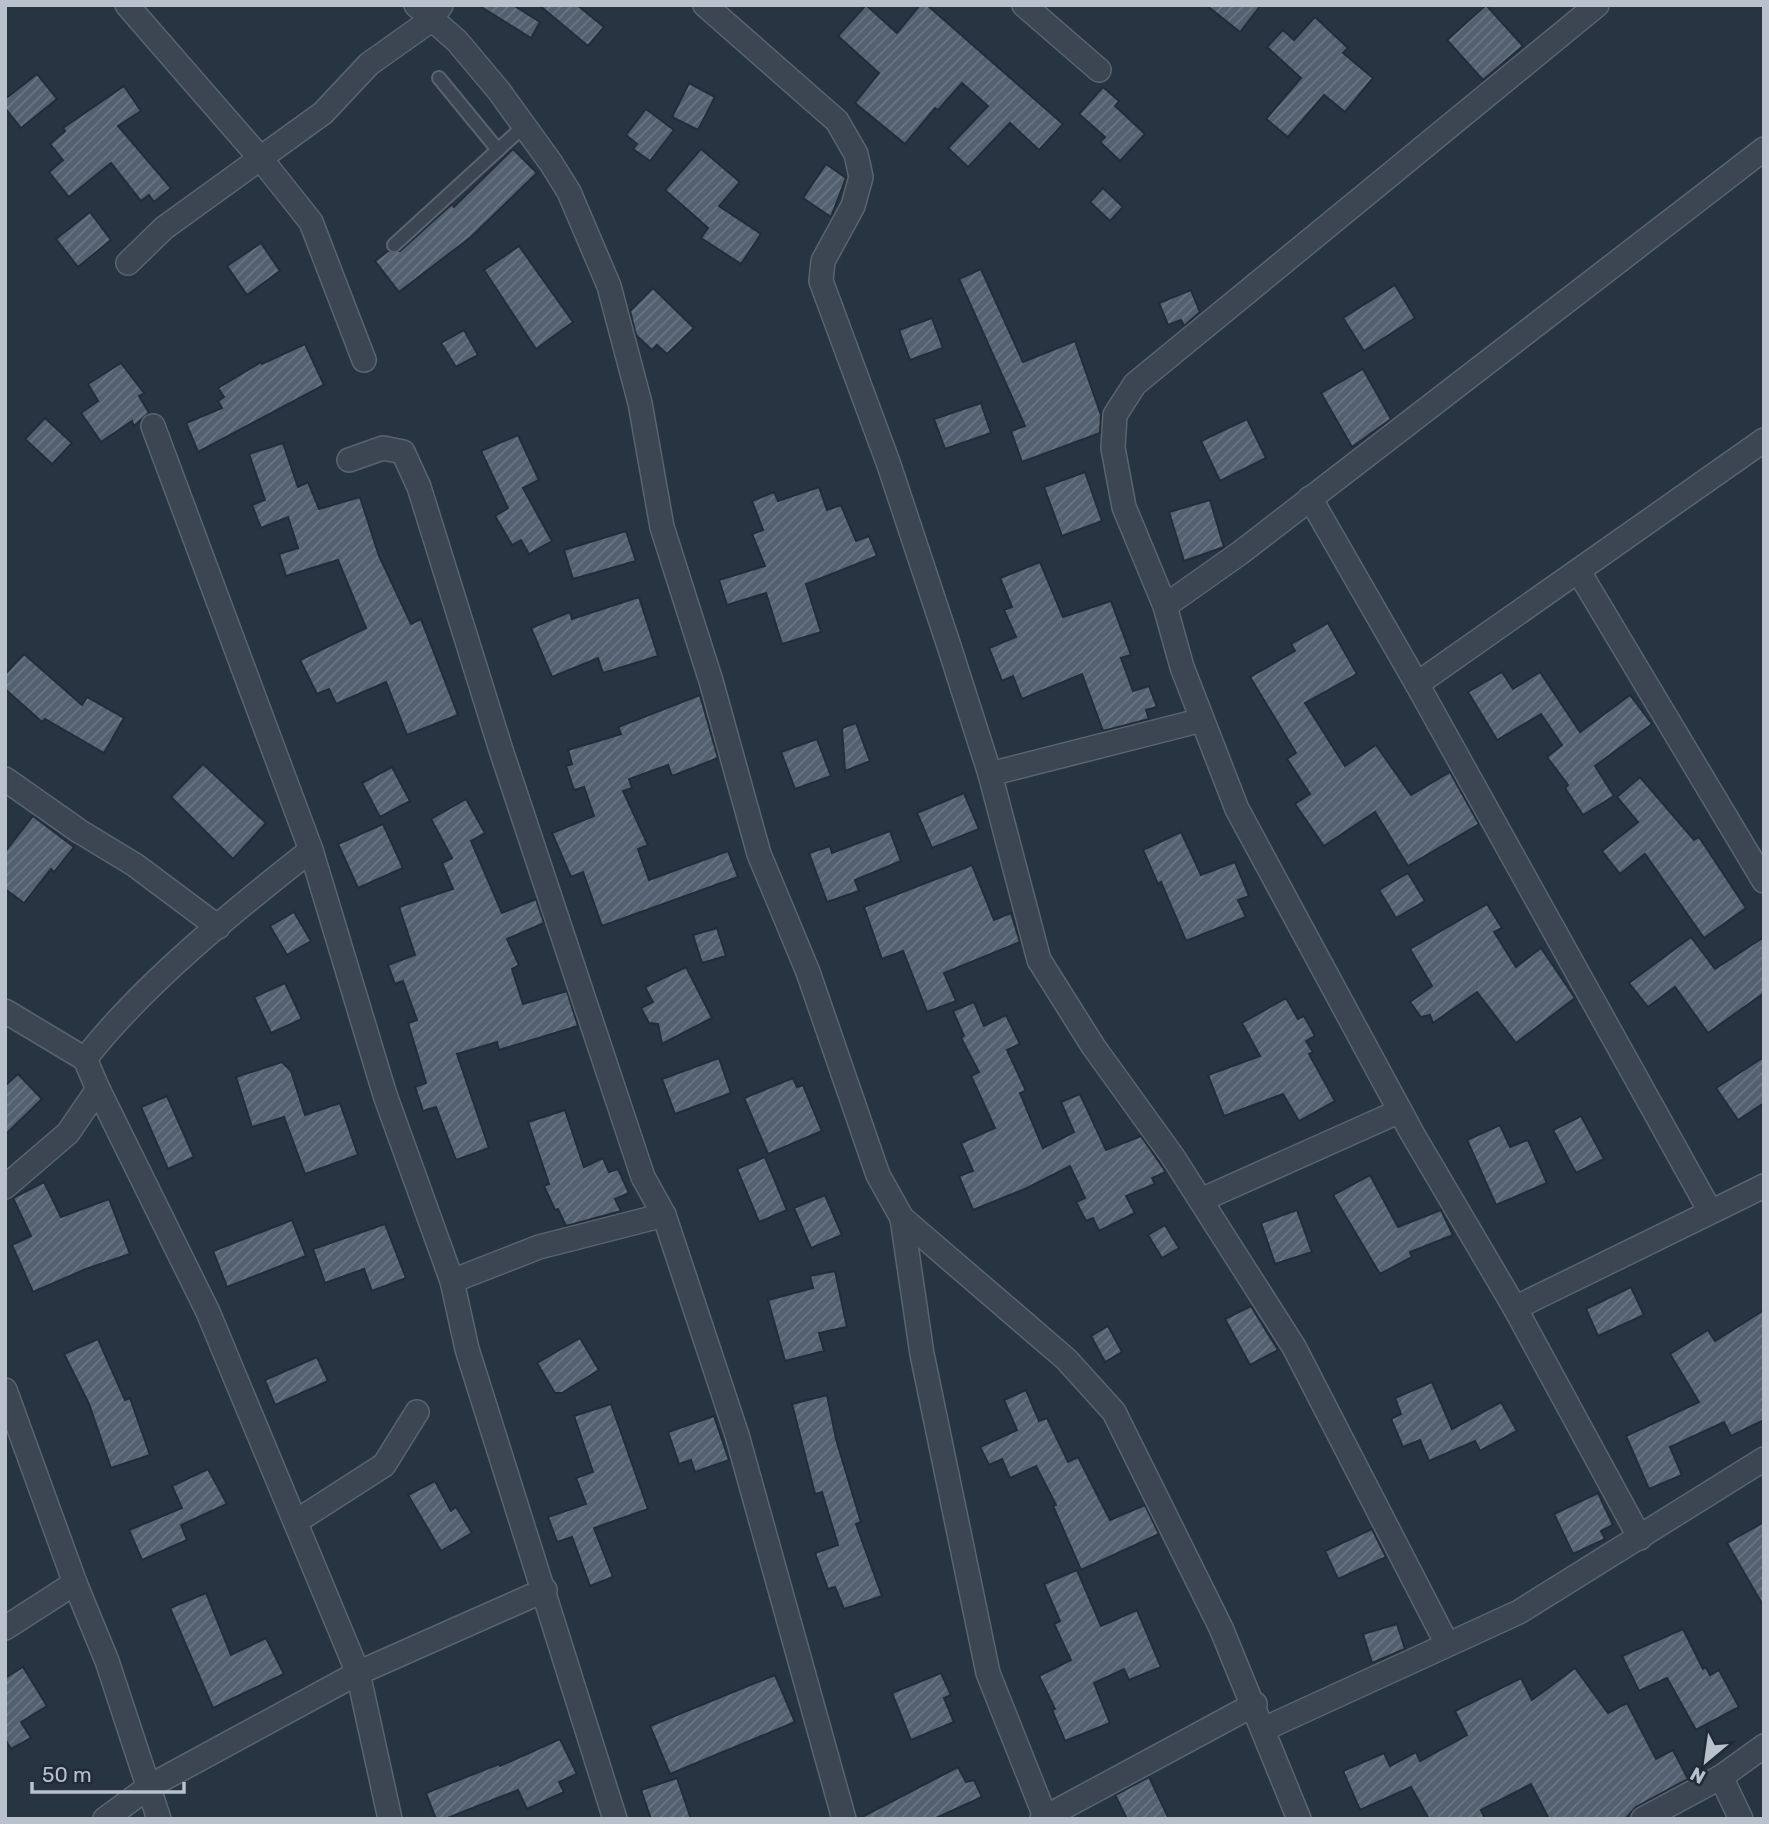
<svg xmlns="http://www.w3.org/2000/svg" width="1769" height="1824" viewBox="0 0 1769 1824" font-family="Rubik,sans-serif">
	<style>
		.building { fill: url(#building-hatch); stroke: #222d39; stroke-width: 2 }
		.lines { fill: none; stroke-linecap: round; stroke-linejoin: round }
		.service-casing { stroke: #59646f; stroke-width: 16 }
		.minor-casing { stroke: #59646f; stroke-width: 26 }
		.service { stroke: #3b4652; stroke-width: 12 }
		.minor { stroke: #3b4652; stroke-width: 23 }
	</style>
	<defs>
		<pattern id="building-hatch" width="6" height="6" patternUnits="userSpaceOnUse" patternTransform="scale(1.75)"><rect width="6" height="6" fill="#52606f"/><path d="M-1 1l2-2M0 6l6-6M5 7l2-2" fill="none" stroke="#697582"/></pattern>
	</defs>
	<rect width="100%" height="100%" fill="#273542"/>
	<g class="building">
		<polygon points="478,5 513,5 540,22 531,38"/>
		<polygon points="539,5 577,5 604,27 588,46"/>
		<polygon points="866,5 897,33 920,5 927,5 1063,124 1039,150 1010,123 968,167 948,148 988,106 962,83 938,110 935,108 905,144 855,103 879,73 838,36"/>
		<polygon points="1206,5 1261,5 1240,32"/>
		<polygon points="1486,5 1523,46 1483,80 1447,40"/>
		<polygon points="1315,17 1348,48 1343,53 1373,78 1345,112 1324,95 1288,137 1266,119 1301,78 1267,47 1283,30 1294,40"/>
		<polygon points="37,74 57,99 21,128 5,108 5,99"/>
		<polygon points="689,83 715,97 698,130 672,117"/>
		<polygon points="124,86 141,111 118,126 171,188 154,202 149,195 141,201 111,163 69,197 49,172 63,160 50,144 65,131 63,128"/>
		<polygon points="1103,87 1119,101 1115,106 1145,134 1120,161 1100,142 1105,137 1079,114"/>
		<polygon points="646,109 674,130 650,161 633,149 637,144 626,135"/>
		<polygon points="513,149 537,173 471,237 399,292 375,261 388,251 400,251 452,204 454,207"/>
		<polygon points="701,149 740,182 719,206 761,234 741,264 701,238 708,228 665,190"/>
		<polygon points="826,164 846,178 831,217 803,198"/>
		<polygon points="1103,188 1123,207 1110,221 1090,202"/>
		<polygon points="90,212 111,240 78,267 56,239"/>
		<polygon points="261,243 280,271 247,295 227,266"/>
		<polygon points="519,246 573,322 536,349 484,270"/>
		<polygon points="981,269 1023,362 1075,341 1101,415 1100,433 1022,462 1011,431 1025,426 959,279"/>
		<polygon points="1395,285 1415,318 1364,351 1343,318"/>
		<polygon points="653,288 694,328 667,354 657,345 652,350 636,335 630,311"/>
		<polygon points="1191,290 1200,312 1184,326 1181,320 1168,325 1159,303"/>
		<polygon points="932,318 943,348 910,360 899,330"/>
		<polygon points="464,330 478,355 456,367 441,343"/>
		<polygon points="305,344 324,385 198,452 186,423 222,408 218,401 224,397 218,388 261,362 262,364"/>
		<polygon points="121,363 144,393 139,396 149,413 134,426 132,421 101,442 81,413 98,401 88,384"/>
		<polygon points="1363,369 1391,419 1352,447 1321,393"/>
		<polygon points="981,403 991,433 945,449 934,419"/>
		<polygon points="45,418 72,443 52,464 25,439"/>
		<polygon points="1247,419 1266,458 1220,481 1201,441"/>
		<polygon points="518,435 539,480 523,488 552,541 529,554 521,540 512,545 495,516 508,508 481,451"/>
		<polygon points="283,443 298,487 308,482 319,509 360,497 379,556 411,624 421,619 458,715 407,735 386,682 336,704 329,689 317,694 300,660 366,628 338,560 286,576 279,554 298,548 288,517 261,528 252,505 265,500 249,454"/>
		<polygon points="1085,472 1102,521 1062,536 1044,487"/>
		<polygon points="819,487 827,510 841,505 856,541 869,536 877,556 806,584 821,632 782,644 766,593 727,605 719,580 765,566 752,534 763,530 752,501 774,492 778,501"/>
		<polygon points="1210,500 1224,547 1184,561 1169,512"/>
		<polygon points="626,531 636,561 573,579 564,550"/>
		<polygon points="1040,562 1063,617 1111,601 1131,655 1121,658 1133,691 1149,686 1157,707 1146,710 1149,719 1103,731 1082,674 1022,699 1013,676 1002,681 989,648 1016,637 1004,610 1012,607 1000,578"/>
		<polygon points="639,597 658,656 603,673 598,658 552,677 531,628 570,612 572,619"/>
		<polygon points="1328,623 1357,674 1305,703 1345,766 1376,745 1411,795 1450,772 1479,824 1408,866 1375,812 1324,846 1295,804 1310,794 1287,759 1296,753 1250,677 1295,651 1291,644"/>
		<polygon points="24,654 82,705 87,697 124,718 104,753 45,719 42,722 5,689 5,674"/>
		<polygon points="1502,672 1513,689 1540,672 1580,732 1630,695 1652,724 1595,766 1614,796 1583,815 1565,788 1568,785 1547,757 1562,745 1541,714 1497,740 1468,692"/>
		<polygon points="700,695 718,758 672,776 668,765 629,779 632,788 623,791 648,845 638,849 649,880 728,851 738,877 602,926 583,872 571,877 552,833 594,816 584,787 574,790 566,766 572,764 568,750 621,734 618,727"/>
		<polygon points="856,723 870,761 845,771 842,728"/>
		<polygon points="817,739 831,776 795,789 781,752"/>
		<polygon points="203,764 266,823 233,859 171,797"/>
		<polygon points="392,767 410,801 380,817 362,783"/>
		<polygon points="1640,777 1694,840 1699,837 1746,908 1704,938 1645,854 1620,874 1602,851 1638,822 1617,797"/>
		<polygon points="964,793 979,829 932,848 917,813"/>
		<polygon points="466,799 485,833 471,841 502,913 536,899 544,923 507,939 519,965 512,969 523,1004 567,991 578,1026 499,1050 497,1042 457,1054 489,1148 456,1160 436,1107 423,1111 415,1087 426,1083 408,1023 417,1020 403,981 395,984 388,965 415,955 399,907 453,889 442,863 452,858 431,819"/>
		<polygon points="33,816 74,847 54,872 51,869 24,903 5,889 5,852"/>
		<polygon points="383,824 403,868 358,888 338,844"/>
		<polygon points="890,831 901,861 855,880 859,891 827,902 809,853 830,846 832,853"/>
		<polygon points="1181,832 1201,875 1235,862 1249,896 1238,900 1246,917 1186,941 1161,882 1158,884 1143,850"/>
		<polygon points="972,865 994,920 1011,913 1020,942 944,973 956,1001 927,1012 903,951 882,959 864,907"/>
		<polygon points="1408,873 1425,901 1396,918 1379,890"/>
		<polygon points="1487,904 1502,928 1494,932 1516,967 1541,948 1575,998 1516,1043 1477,992 1433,1023 1430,1015 1421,1017 1410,1002 1432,986 1410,949"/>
		<polygon points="294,912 311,941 287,955 270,926"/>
		<polygon points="717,928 726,956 702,963 693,935"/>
		<polygon points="1691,937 1715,969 1764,937 1764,993 1708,1033 1675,987 1648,1007 1629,983"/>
		<polygon points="686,967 712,1018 662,1044 658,1024 649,1023 641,1008 653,1002 645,987"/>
		<polygon points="285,983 302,1019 271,1033 254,997"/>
		<polygon points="1286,998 1298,1019 1304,1016 1315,1036 1306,1041 1313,1052 1309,1054 1335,1101 1299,1121 1283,1094 1224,1116 1208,1075 1260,1056 1242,1023"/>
		<polygon points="974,1002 984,1026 1006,1015 1020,1044 1007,1050 1026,1091 1020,1093 1043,1148 1074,1132 1061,1102 1080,1094 1106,1150 1141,1136 1166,1172 1152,1178 1155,1184 1126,1196 1135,1213 1099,1231 1093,1218 1086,1221 1076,1202 1085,1198 1070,1166 1027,1188 973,1210 959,1176 973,1171 961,1143 995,1128 971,1076 979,1072 961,1038 964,1036 953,1011"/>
		<polygon points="1764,1057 1764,1103 1738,1120 1716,1088"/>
		<polygon points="719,1058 731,1093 675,1114 662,1079"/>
		<polygon points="282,1062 291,1071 305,1115 340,1103 358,1155 305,1174 284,1117 252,1127 236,1077"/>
		<polygon points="18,1074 42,1099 5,1135 5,1086"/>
		<polygon points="793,1078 797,1087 803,1085 822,1131 768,1154 744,1098"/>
		<polygon points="167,1096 194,1157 168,1169 141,1107"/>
		<polygon points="565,1110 584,1167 603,1158 609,1172 618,1169 629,1193 615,1199 621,1211 566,1226 558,1209 555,1210 544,1186 549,1184 528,1122"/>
		<polygon points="1581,1116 1604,1159 1576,1173 1553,1130"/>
		<polygon points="1500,1125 1510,1147 1528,1140 1547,1183 1496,1205 1467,1140"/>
		<polygon points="765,1157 787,1210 759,1222 737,1169"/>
		<polygon points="1370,1175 1398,1227 1441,1210 1453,1235 1410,1252 1412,1257 1380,1274 1333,1195"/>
		<polygon points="44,1182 61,1217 109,1199 130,1254 86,1269 33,1292 12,1245 31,1236 13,1198"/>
		<polygon points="825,1195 842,1235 811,1248 794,1208"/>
		<polygon points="1297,1210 1312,1252 1275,1264 1261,1223"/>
		<polygon points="292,1220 306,1256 227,1287 213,1251"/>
		<polygon points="385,1224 406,1278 372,1291 364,1269 325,1283 313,1249"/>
		<polygon points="1165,1225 1179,1248 1162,1258 1148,1235"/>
		<polygon points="835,1271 847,1327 819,1333 824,1351 785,1361 768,1300 813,1288 810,1276"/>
		<polygon points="1631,1287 1644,1315 1598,1336 1586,1309"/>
		<polygon points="1251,1306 1278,1350 1250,1365 1225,1319"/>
		<polygon points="1764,1310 1764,1420 1731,1436 1724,1422 1670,1447 1682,1475 1649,1489 1626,1436 1699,1402 1670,1354 1708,1330 1715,1341"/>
		<polygon points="1108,1326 1122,1352 1105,1362 1091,1336"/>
		<polygon points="580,1338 599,1370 562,1393 555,1393 537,1363"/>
		<polygon points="98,1339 125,1400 130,1398 150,1455 111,1468 89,1404 64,1354"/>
		<polygon points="317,1357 328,1381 275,1405 265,1380"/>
		<polygon points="1432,1382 1452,1429 1501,1402 1517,1431 1480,1451 1475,1441 1429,1461 1420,1440 1403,1447 1391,1419 1401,1414 1395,1398"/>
		<polygon points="1026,1390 1039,1421 1047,1418 1068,1462 1078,1457 1110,1520 1145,1505 1159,1534 1081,1570 1053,1506 1056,1505 1036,1466 1010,1478 1002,1459 989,1465 980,1447 1017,1430 1004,1400"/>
		<polygon points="827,1395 836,1439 861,1522 856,1524 882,1596 844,1609 835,1587 828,1589 815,1553 838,1545 822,1492 815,1494 792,1404"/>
		<polygon points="611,1404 648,1509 594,1528 613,1577 590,1586 572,1537 557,1542 548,1517 586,1504 576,1478 593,1472 574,1416"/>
		<polygon points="714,1416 729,1460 695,1472 691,1460 679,1464 668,1432"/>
		<polygon points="208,1469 227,1504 181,1525 187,1540 142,1560 129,1530 182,1508 172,1486"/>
		<polygon points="435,1481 451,1511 456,1507 472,1533 441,1551 408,1495"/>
		<polygon points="1598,1493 1613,1525 1601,1531 1605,1539 1573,1554 1554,1514"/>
		<polygon points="1764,1522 1764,1607 1727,1543"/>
		<polygon points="1372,1529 1386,1557 1338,1579 1325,1551"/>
		<polygon points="1077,1570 1101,1626 1137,1610 1161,1667 1129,1680 1124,1669 1094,1683 1110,1723 1065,1741 1052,1710 1055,1709 1039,1676 1071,1660 1054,1624 1060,1621 1044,1584"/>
		<polygon points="206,1593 231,1655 266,1638 284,1674 213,1708 170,1608"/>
		<polygon points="1397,1624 1405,1649 1372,1663 1363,1634"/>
		<polygon points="1683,1629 1703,1669 1706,1667 1710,1675 1719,1670 1739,1707 1696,1730 1667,1678 1639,1691 1622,1656"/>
		<polygon points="23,1667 47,1706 21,1722 31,1738 11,1749 5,1739 5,1678"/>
		<polygon points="1575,1668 1608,1713 1627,1703 1656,1759 1673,1750 1688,1779 1636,1807 1625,1819 1549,1819 1531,1784 1481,1810 1485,1819 1429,1819 1411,1787 1360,1810 1343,1771 1384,1753 1390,1766 1416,1752 1420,1761 1467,1735 1455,1711 1521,1678 1532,1700"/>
		<polygon points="941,1673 951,1695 944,1698 954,1722 911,1740 892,1693"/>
		<polygon points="775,1675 795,1722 670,1774 650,1726"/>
		<polygon points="560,1739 577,1774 559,1782 564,1792 527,1809 518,1790 445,1819 436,1819 426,1793 499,1764 500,1766"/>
		<polygon points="958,1767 966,1782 974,1780 982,1797 934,1819 858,1819"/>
		<polygon points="1149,1777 1169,1819 1127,1819 1115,1795"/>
		<polygon points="677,1778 691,1819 651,1819 641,1790"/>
	</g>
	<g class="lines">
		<g class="service-casing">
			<g id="service">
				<polyline points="439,78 498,150"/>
				<polyline points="394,245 524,126"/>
			</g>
		</g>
		<g class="minor-casing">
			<g id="minor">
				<polyline points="127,5 261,159 311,222 364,360"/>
				<polyline points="416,5 457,41 499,91 551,163 569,192 609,286 640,403 662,527 711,681 759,854 808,972 878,1175 902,1218 1066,1359 1114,1412 1221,1628 1299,1819"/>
				<polyline points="705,5 837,121 856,154 861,177 853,206 823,261 821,281 889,465 949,646 990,774 1039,960 1093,1046 1173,1157 1294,1347 1446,1642"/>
				<polyline points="1024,5 1099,70"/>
				<polyline points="1597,5 1135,384 1115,415 1113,448 1124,507 1165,606 1182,667 1237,809 1412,1133 1515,1308 1640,1538"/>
				<polyline points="128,263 164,228 323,113 369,64 431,20 441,5"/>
				<polyline points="153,426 311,850 385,1095 452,1281 467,1349 615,1819"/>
				<polyline points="349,460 383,448 403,452 419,487 501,750 643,1177 664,1215 737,1435 844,1819"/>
				<polyline points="1310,498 1417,684 1710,1211"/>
				<polyline points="1579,572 1764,881"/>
				<polyline points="1165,606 1240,553 1764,149"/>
				<polyline points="1417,684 1764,440"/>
				<polyline points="990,774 1202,720"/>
				<polyline points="5,779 79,831 135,865 218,927"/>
				<polyline points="5,1011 85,1059"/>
				<polyline points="98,1089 208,1312 358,1673 390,1819"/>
				<path d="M5 1187 68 1133 98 1089 85 1059C143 984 236 909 311 850"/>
				<polyline points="1201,1200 1400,1111"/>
				<polyline points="902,1218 922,1354 988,1673 1046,1819"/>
				<polyline points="452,1281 539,1247 664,1215"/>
				<polyline points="1515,1308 1764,1186"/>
				<polyline points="5,1390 75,1583 107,1661 159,1819"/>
				<polyline points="297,1521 384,1465 417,1412"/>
				<polyline points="5,1628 75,1583"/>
				<polyline points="1264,1729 1519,1612 1764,1459"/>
				<polyline points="1721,1777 1741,1819"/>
				<polyline points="105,1819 150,1786 358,1673 545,1590"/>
				<polyline points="1042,1819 1255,1704"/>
				<polyline points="1643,1819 1721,1777 1764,1746"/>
			</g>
		</g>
		<use href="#service" class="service"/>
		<use href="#minor" class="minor"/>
	</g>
	<rect width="1769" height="1824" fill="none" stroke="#b8c1cc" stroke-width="14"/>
	<g transform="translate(1706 1761) rotate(209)" stroke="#202b37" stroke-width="5" paint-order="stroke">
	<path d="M0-5L12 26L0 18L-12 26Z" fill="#b8c1cc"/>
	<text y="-10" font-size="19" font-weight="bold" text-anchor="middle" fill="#b8c1cc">N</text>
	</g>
	<path d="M32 1782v10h152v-10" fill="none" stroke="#b8c1cc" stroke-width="3.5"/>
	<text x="42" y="1782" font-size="21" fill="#b8c1cc" stroke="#202b37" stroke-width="5" paint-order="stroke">50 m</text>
</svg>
